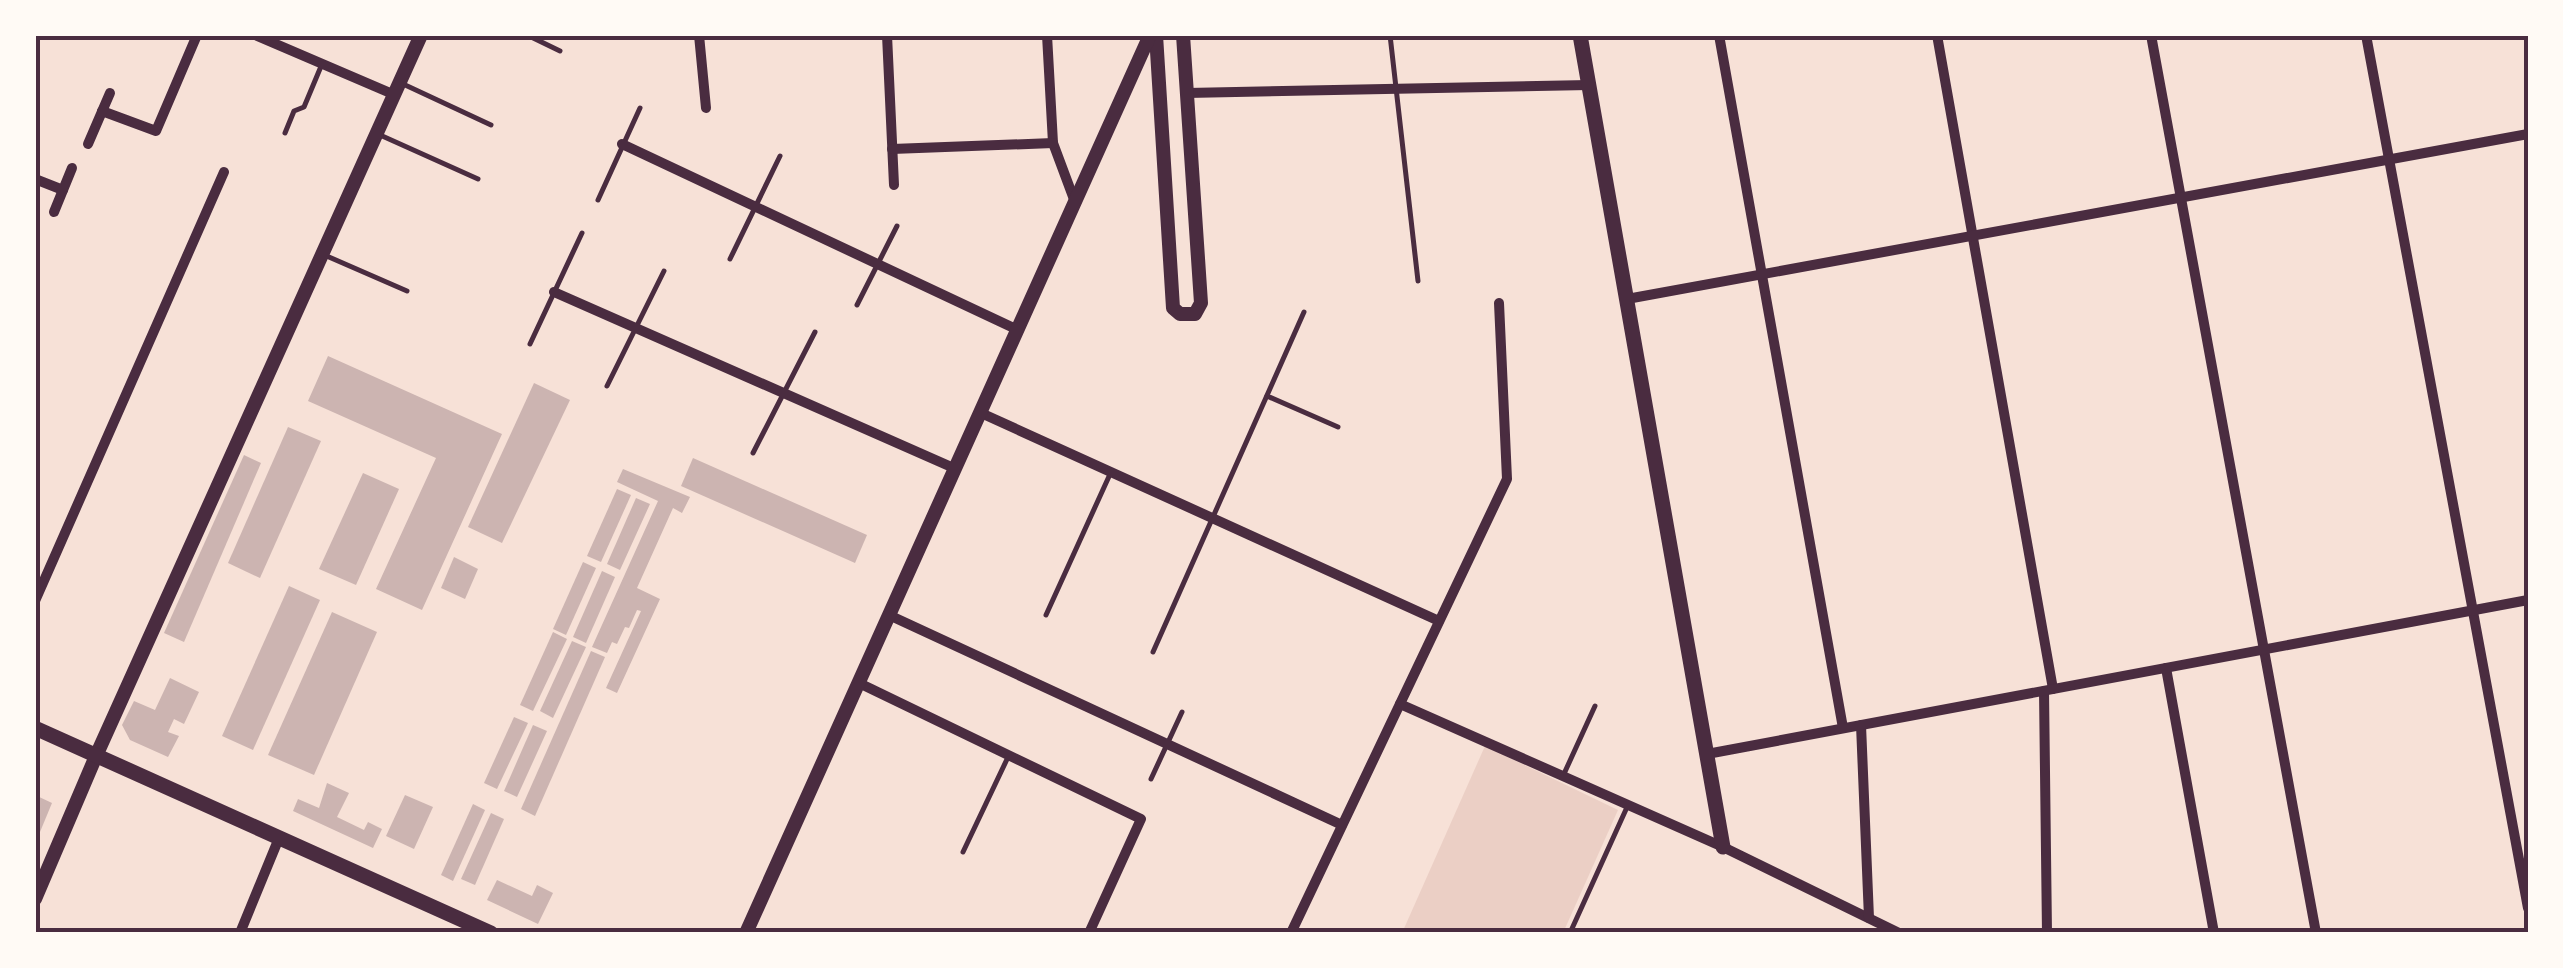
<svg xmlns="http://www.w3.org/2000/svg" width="2563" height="968" viewBox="0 0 2563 968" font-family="Figtree,sans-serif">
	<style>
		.green { fill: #ebcfc5 }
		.building { fill: #ccb4b1 }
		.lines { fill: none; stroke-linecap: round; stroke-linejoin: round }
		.service { stroke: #4a2c40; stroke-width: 5 }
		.minor { stroke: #4a2c40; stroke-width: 10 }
		.tertiary { stroke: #4a2c40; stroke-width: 14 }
		.secondary { stroke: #4a2c40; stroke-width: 15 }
		.neatline { fill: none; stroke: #4a2c40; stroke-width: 4 }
	</style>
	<rect width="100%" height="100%" fill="#f7e1d7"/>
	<polygon class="green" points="1485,746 1618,810 1563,933 1402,933"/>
	<g class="building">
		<polygon points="328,356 502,434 422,610 376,589 436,458 308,401"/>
		<polygon points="534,383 570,400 502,543 468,527"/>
		<polygon points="288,427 321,441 260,578 228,563"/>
		<polygon points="244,455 261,463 184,642 164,633"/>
		<polygon points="693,458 867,535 855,563 681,486"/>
		<polygon points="623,469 690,497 682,513 673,508 637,588 660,599 617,693 606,688 641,611 637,610 629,628 625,627 617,644 612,642 607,653 592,647 658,501 617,482"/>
		<polygon points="363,473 399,489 356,585 319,569"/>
		<polygon points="617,489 631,495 601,562 587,556"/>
		<polygon points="636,498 650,504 620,570 607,564"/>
		<polygon points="454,557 478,569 465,599 441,588"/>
		<polygon points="583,562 596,568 566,635 553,629"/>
		<polygon points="602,571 615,577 586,643 573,637"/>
		<polygon points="289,586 320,600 253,750 222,736"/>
		<polygon points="332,612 377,632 314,775 268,755"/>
		<polygon points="553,632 567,639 533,711 520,705"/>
		<polygon points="572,641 586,647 553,718 540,711"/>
		<polygon points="591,651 605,657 535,816 521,809"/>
		<polygon points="170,678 199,692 184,724 174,719 168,732 179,736 168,757 130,740 122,725 134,701 155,710"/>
		<polygon points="514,717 528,723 497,789 484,783"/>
		<polygon points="533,725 547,731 517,797 504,791"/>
		<polygon points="327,783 349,793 337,817 364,830 368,822 382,829 373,848 293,811 298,799 319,808"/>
		<polygon points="35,795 52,803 35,844"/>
		<polygon points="405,795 433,807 414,849 386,836"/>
		<polygon points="473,804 485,810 453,881 441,875"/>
		<polygon points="491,813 504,819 475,885 461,879"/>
		<polygon points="497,880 532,896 537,885 553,893 538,924 487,900"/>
	</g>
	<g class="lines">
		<g class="service">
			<polyline points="527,35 560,51"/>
			<polyline points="1390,35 1418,281"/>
			<polyline points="403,84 491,125"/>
			<polyline points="285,133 294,111 304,107 322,64"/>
			<polyline points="380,135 478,179"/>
			<polyline points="598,200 640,108"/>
			<polyline points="322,254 407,291"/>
			<polyline points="730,259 780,156"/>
			<polyline points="857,305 897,226"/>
			<polyline points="530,344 582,233"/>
			<polyline points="607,386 664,271"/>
			<polyline points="1267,396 1338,427"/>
			<polyline points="753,453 815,332"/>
			<polyline points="1046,615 1111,472"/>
			<polyline points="1153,652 1304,312"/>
			<polyline points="1563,776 1595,706"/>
			<polyline points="1151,779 1182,712"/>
			<polyline points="963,852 1009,755"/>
			<polyline points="1570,933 1628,805"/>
		</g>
		<g class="minor">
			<polyline points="255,35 395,95"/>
			<polyline points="699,35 706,108"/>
			<polyline points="887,35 894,185"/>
			<polyline points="1047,35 1053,143 1075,202"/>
			<polyline points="1719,35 1843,728"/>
			<polyline points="1937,35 2053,689"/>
			<polyline points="2151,35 2316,933"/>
			<polyline points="2366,35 2528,908"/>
			<polyline points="1187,93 1589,85"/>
			<polyline points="102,111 156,131 197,35"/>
			<polyline points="88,144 110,93"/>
			<polyline points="622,144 1018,330"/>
			<polyline points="892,149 1053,143"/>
			<polyline points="35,179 63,190"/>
			<polyline points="54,212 72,168"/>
			<polyline points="554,292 956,469"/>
			<polyline points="1627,299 2528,134"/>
			<polyline points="981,413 1439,621"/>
			<polyline points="35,601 224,172"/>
			<polyline points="891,616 1342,825"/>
			<polyline points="2166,668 2214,933"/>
			<polyline points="861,684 1141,819 1089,933"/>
			<polyline points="2044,691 2047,933"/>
			<polyline points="1400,704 1723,847 1899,933"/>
			<polyline points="1861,725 1869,918"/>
			<polyline points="1707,754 2528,600"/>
			<polyline points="240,933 279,838"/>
			<polyline points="1291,933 1507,479 1499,303"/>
		</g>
		<g class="tertiary">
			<polyline points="1156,35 1173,308 1180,314 1195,314 1201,303 1183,35"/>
			<polyline points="35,899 96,756 421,35"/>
			<polyline points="746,933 1150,35"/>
		</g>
		<g class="secondary">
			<polyline points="1580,35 1723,847"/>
			<polyline points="35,728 491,933"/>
		</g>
	</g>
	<rect width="2563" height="968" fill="none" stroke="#fffaf5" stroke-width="75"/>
	<rect x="38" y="38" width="2488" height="892" class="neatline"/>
</svg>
